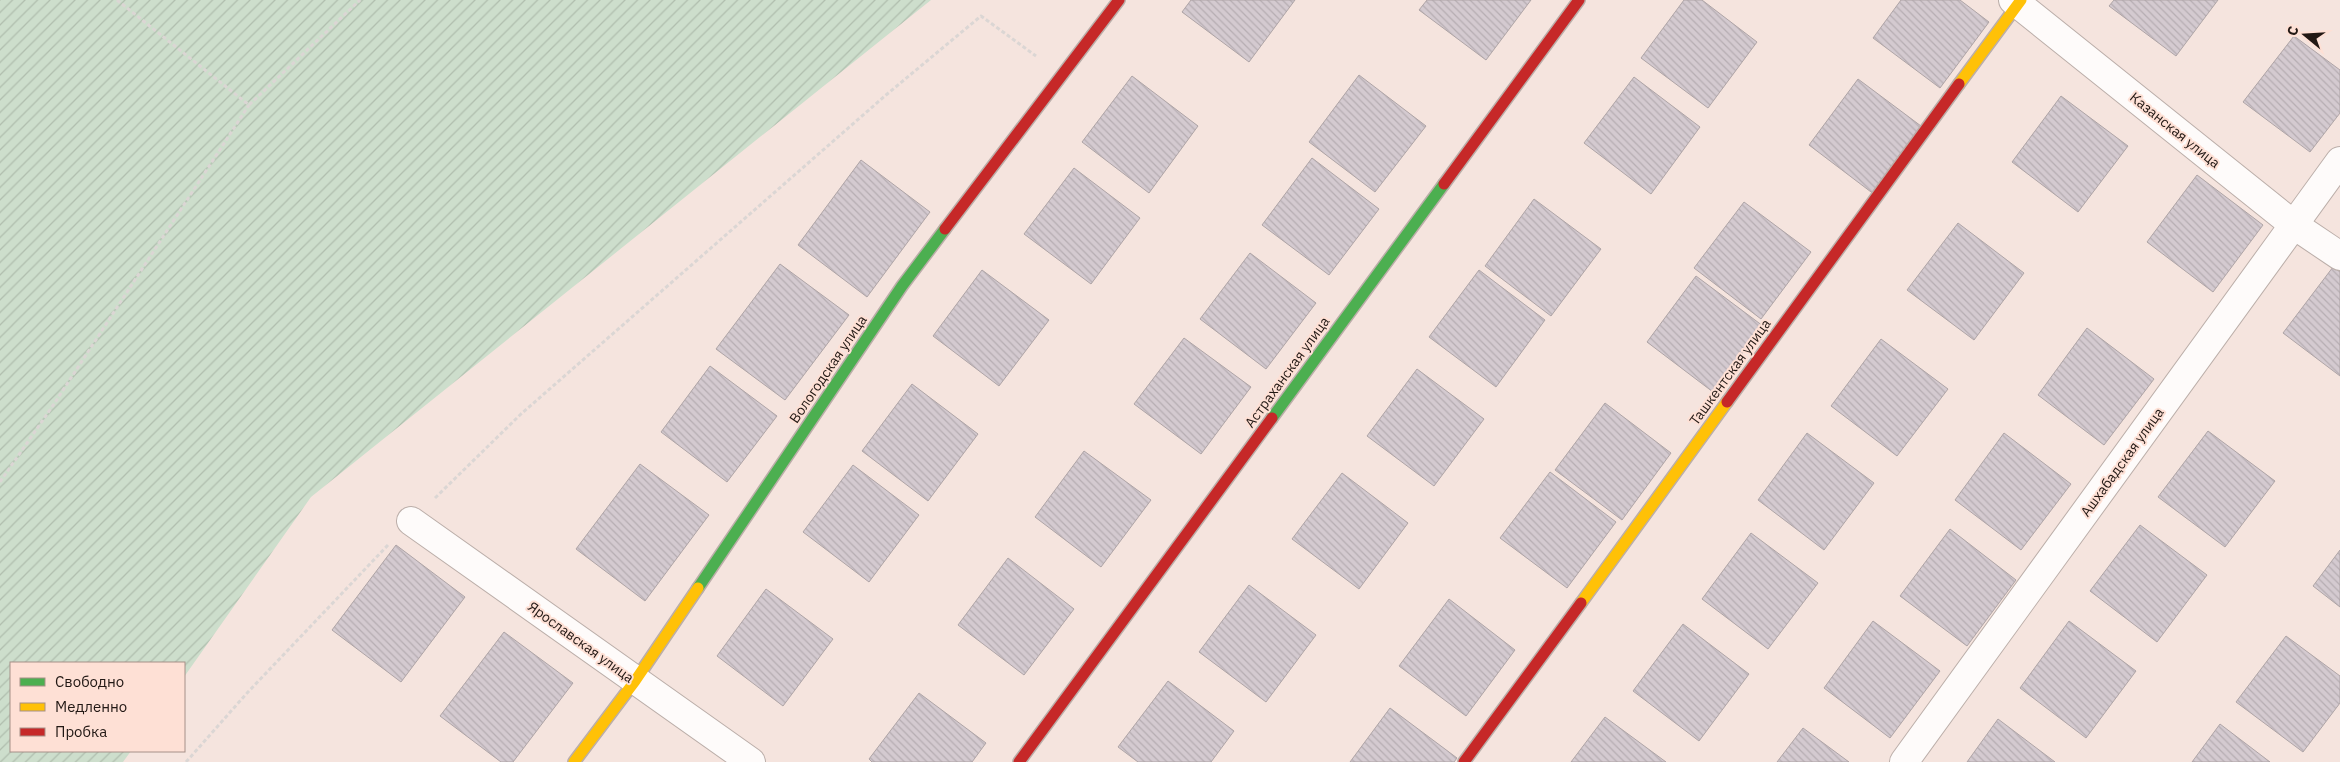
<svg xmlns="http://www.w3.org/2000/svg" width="2340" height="762" viewBox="0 0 2340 762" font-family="'IBM Plex Sans',sans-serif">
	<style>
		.garden { fill: url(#garden-furrows) }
		.building { fill: url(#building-back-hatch); stroke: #aea4a6 }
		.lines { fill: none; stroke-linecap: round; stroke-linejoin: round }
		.street-casing { stroke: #bbaea9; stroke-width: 30 }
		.fast-casing { stroke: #bbaea9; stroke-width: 14 }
		.slow-casing { stroke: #bbaea9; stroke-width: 14 }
		.jam-casing { stroke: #bbaea9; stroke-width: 14 }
		.path { stroke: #dbd6d4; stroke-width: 3; stroke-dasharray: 4 2.5; stroke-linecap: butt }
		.street { stroke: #fefbfa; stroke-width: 28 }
		.fast { stroke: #4caf50; stroke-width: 11 }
		.slow { stroke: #ffc107; stroke-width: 11 }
		.jam { stroke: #c62828; stroke-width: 11 }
		.labels { text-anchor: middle; stroke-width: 4; stroke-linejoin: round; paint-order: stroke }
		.street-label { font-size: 14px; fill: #221814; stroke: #fee0d5 }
	</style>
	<defs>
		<pattern id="garden-furrows" width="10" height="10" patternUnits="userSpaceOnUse" patternTransform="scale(1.25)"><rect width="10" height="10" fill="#cddecc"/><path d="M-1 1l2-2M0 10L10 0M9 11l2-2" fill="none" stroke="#b0beae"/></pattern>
		<pattern id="building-back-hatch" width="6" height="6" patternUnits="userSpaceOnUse" patternTransform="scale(1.25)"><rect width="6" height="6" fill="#d4cad0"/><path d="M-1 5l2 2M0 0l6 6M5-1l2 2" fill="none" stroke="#b6adb2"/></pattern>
	</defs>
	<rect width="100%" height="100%" fill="#f5e4de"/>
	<polygon class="garden" points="0,0 931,0 311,497 184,677 184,663 11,663 11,751 131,751 123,762 0,762"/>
	<g class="building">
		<polygon points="1191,0 1295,0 1249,62 1182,12"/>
		<polygon points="1427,0 1531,0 1486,60 1419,10"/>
		<polygon points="1684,0 1702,0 1757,42 1708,108 1641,58"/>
		<polygon points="1901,0 1960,0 1989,22 1940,88 1873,38"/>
		<polygon points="2114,0 2218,0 2176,56 2109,6"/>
		<polygon points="2294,36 2340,70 2340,113 2310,152 2243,102"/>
		<polygon points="1359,75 1426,126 1375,192 1309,142"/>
		<polygon points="1132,76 1198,126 1149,193 1082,142"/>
		<polygon points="1634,77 1700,127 1651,194 1584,143"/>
		<polygon points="1858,79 1925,129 1875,195 1809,145"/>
		<polygon points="2061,96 2128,146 2078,212 2012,162"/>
		<polygon points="1312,158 1379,209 1329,275 1262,225"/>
		<polygon points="861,160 930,212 867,297 798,245"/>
		<polygon points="1074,168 1140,218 1091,284 1024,234"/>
		<polygon points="2197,175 2263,225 2213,292 2147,242"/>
		<polygon points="1534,199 1601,249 1551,316 1485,266"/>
		<polygon points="1744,202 1811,252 1761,319 1694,268"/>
		<polygon points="1958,223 2024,273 1974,340 1907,290"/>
		<polygon points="1250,253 1316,303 1266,369 1200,319"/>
		<polygon points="780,264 849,315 785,400 716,349"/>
		<polygon points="2333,267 2340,272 2340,376 2283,333"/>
		<polygon points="982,270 1049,320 999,386 933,336"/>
		<polygon points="1479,270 1545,320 1496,387 1429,337"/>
		<polygon points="1696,276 1763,326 1713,392 1647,342"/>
		<polygon points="2087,328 2154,379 2104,445 2038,395"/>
		<polygon points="1184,338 1251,387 1201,454 1134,404"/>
		<polygon points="1881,339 1948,389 1897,456 1831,406"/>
		<polygon points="710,366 777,416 727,482 661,432"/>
		<polygon points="1417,369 1484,419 1434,486 1367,436"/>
		<polygon points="912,384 978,434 928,501 862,451"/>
		<polygon points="1605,403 1671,453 1622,520 1555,470"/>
		<polygon points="2208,431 2275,481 2225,547 2158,497"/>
		<polygon points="1807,433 1874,483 1824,550 1758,500"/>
		<polygon points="2004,433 2071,484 2021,550 1955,500"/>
		<polygon points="1084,451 1151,500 1101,567 1035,517"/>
		<polygon points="640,464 709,515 645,601 576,549"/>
		<polygon points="853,465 919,515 869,582 803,532"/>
		<polygon points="1550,472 1616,522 1567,588 1500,538"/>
		<polygon points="1342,473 1408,523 1359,589 1292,539"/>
		<polygon points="2140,525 2207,575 2157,642 2090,591"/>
		<polygon points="1950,529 2016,580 1967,646 1900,596"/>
		<polygon points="1751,533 1818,583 1768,649 1702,599"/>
		<polygon points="396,545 465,597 401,682 332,630"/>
		<polygon points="2340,550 2340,607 2313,586"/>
		<polygon points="1008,558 1074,609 1024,675 958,625"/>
		<polygon points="1249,585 1316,635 1266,702 1199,652"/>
		<polygon points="766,589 833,639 783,706 717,656"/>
		<polygon points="1449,599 1515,650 1466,716 1399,666"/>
		<polygon points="1873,621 1940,671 1890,738 1824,688"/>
		<polygon points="2069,621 2136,671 2086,738 2020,688"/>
		<polygon points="1683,624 1749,674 1699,741 1633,691"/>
		<polygon points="504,632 573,683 513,762 501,762 440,716"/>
		<polygon points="2286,636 2340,676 2340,703 2303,752 2236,702"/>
		<polygon points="1168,681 1234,731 1211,762 1138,762 1118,747"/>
		<polygon points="919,693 986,743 972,762 872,762 869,759"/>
		<polygon points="1390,708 1457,758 1454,762 1350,762"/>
		<polygon points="1605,717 1666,762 1571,762"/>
		<polygon points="1998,719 2055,762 1967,762"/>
		<polygon points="2220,724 2270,762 2192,762"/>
		<polygon points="1803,728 1849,762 1777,762"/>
	</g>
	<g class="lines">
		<g class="street-casing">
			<g id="street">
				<polyline points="2013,0 2294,225 2340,256"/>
				<polyline points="411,521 751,762"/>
				<polyline points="1904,762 2340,161"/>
			</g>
		</g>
		<g class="fast-casing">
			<g id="fast">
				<polyline points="1272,418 1444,184"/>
				<polyline points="698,588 902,286 945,229"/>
			</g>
		</g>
		<g class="slow-casing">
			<g id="slow">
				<polyline points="1959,84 2021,0"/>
				<polyline points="1581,603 1727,402"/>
				<polyline points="574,762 635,681 698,588"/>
			</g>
		</g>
		<g class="jam-casing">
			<g id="jam">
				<polyline points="1444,184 1579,0"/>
				<polyline points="945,229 1119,0"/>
				<polyline points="1727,402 1959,84"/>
				<polyline points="1019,762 1272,418"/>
				<polyline points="1464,762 1581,603"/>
			</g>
		</g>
		<g class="path">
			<polyline points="117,0 249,105 360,0"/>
			<polyline points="0,482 54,404 249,105"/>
			<polyline points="435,498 521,414 886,95 981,16 1036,56"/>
			<polyline points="186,762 248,692 388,545"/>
		</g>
		<use href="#street" class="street"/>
		<use href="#fast" class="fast"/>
		<use href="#slow" class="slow"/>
		<use href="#jam" class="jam"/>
	</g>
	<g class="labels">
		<g class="street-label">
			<text transform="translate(2175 130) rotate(39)" y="5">Казанская улица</text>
			<text transform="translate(828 369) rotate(-56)" y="5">Вологодская улица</text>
			<text transform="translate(1287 372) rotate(-54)" y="5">Астраханская улица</text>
			<text transform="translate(1730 372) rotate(-54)" y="5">Ташкентская улица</text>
			<text transform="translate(2122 462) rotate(-54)" y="5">Ашхабадская улица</text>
			<text transform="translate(581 642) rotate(36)" y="5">Ярославская улица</text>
		</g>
	</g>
	<rect x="10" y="662" width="175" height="90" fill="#fee0d5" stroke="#a69088"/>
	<rect x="20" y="678" width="25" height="8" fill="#4caf50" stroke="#a69088"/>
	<text x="55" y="687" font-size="15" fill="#221814">Свободно</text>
	<rect x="20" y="703" width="25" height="8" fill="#ffc107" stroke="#a69088"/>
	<text x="55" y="712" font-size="15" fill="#221814">Медленно</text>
	<rect x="20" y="728" width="25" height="8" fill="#c62828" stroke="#a69088"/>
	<text x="55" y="737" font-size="15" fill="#221814">Пробка</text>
	<g transform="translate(2305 35) rotate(288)" stroke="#fee0d5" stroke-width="4" paint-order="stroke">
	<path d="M0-4L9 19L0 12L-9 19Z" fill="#221814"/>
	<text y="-8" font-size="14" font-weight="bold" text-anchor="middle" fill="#221814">С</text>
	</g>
</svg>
